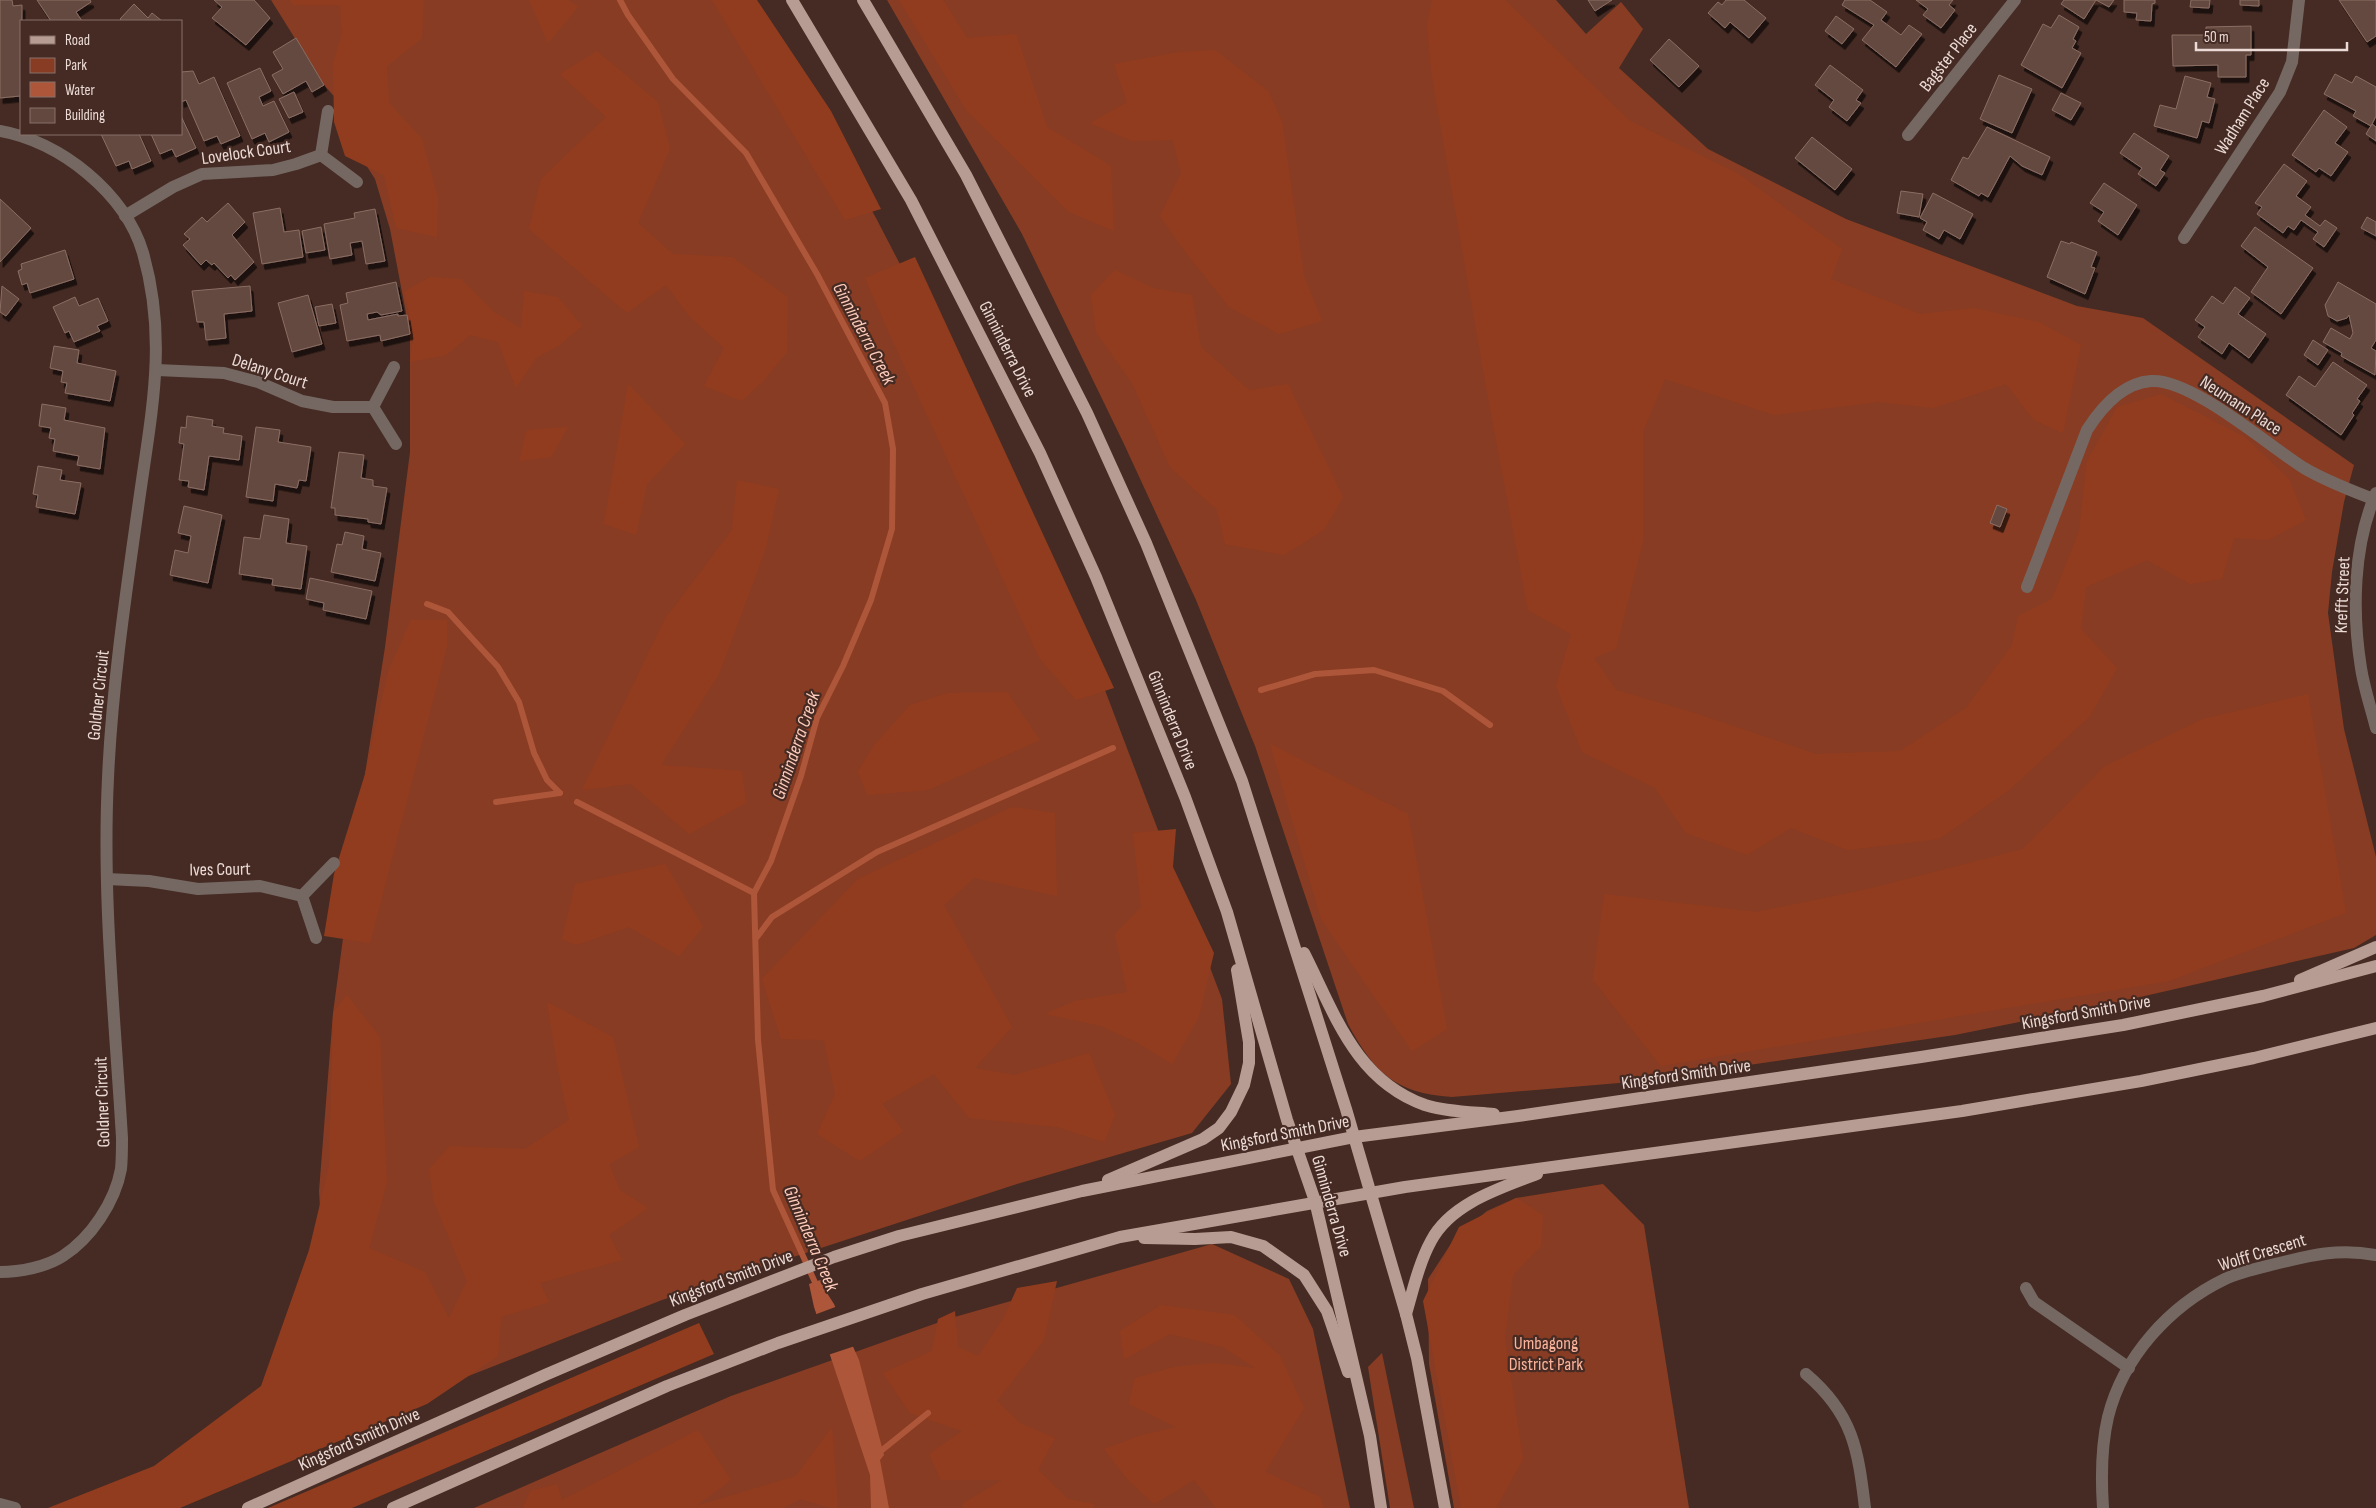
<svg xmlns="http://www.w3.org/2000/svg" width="2376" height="1508" viewBox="0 0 2376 1508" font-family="'Sofia Sans Condensed',sans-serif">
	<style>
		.green { fill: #883c23 }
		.forest { fill: #923c1f }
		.water { fill: #ae5639 }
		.pier { fill: #452b23 }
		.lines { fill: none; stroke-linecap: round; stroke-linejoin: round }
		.stream { stroke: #ae5639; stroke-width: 6 }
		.building { fill: #63483f; stroke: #8b6e64; filter: url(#shadow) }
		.minor { stroke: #756863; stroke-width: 12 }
		.major { stroke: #b79c93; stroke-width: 12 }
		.labels { text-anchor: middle; stroke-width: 4.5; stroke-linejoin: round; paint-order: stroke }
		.street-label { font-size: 18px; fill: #ebdad5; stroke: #452b23 }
		.park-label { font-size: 18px; fill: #fcb39b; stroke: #452b23 }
		.water-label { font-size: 19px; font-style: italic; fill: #fdcbbb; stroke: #452b23 }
	</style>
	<defs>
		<filter id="shadow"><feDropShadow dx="3" dy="5.5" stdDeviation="0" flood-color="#0009"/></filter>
	</defs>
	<rect width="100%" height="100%" fill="#452b23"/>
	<g class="green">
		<polygon points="271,0 754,0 876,218 1061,574 1222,999 1231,1084 1192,1133 1017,1184 662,1300 415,1397 78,1508 341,1394 325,1293 319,1191 333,1013 365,774 385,647 410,452 410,334 390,229 375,179 359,154 340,103 324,85"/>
		<path d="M887 0H1556L1586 34 1621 2 1643 29 1619 68 1708 149 1846 219 2077 306 2143 318 2354 465 2344 502 2332 572 2328 613 2344 729 2376 857V935L2354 948 2114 1003 1955 1035 1631 1082 1452 1097C1394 1093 1374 1072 1348 1024L1255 746 1196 600 1124 444 1022 234Z"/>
		<polygon points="1603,1184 1644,1225 1689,1508 1454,1508 1429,1364 1428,1279 1456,1236 1487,1211 1516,1198"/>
		<polygon points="1212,1244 1289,1279 1313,1329 1350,1508 474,1508 731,1396 951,1318"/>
		<polygon points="1382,1353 1414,1508 1390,1508 1368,1367"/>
	</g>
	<g class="forest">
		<polygon points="290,0 424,0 422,38 387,66 389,103 422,139 438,198 437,237 396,228 384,175 345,156 334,122 333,64 342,34 340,5 293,5"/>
		<polygon points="529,0 568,0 578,7 548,43"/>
		<polygon points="712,0 757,0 831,111 881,209 845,220"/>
		<polygon points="899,0 943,0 967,38 1016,34 1047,127 1111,166 1114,231 1069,212 967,111"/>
		<polygon points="1432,0 1505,0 1630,121 1737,173 1842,249 1831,279 1920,314 1974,308 2039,322 2081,345 2063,433 2034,420 2006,384 1933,408 1878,402 1774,415 1665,379 1643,432 1643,541 1616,649 1594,658 1616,690 1695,713 1816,754 1900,751 1966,708 2012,645 2018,616 2052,599 2079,531 2087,461 2117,407 2161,394 2245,437 2289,479 2306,520 2268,540 2234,538 2222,579 2190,584 2147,560 2086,587 2081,629 2117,668 2090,716 2009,790 1939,839 1848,850 1791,828 1747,855 1686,833 1655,788 1582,752 1556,686 1571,634 1528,610 1486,387 1431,71 1427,25"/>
		<polygon points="1215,50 1268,91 1282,121 1304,276 1322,321 1279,334 1229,307 1183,249 1160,216 1181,173 1173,140 1132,141 1090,123 1127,102 1114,64 1179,52"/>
		<polygon points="597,51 658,102 670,149 638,223 673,254 732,257 788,297 787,352 764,380 742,401 704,386 724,348 689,316 666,285 627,313 529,229 541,179 606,117 560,74"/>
		<polygon points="915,257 1114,688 1076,700 1040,659 888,331 865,278"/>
		<polygon points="1115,270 1153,288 1192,295 1201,347 1249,390 1288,384 1343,497 1324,530 1284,555 1225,544 1217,510 1170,467 1132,383 1096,332 1091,295"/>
		<polygon points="430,277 461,279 494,312 521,328 524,291 558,297 582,326 558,346 536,358 516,388 498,342 470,335 446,355 410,362 414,333 404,292"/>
		<polygon points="628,384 685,444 647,484 636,535 604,524"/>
		<polygon points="568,427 551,457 519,461 527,430"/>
		<polygon points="737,480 779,489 766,548 719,674 661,765 742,771 746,803 689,834 631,784 582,790 665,619 732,530"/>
		<polygon points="411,620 447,620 447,646 370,943 324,936 334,874 365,774 388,672"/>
		<polygon points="1007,692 1040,740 928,790 867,795 858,771 875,744 910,705 948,693"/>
		<polygon points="2308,694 2346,913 2169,981 1661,1066 1593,980 1604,894 1756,912 1868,889 2023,849 2105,766 2203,719"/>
		<polygon points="1270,744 1408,814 1447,1029 1412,1051 1321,919"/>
		<polygon points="1012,807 1055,813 1057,896 974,878 944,905 1012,1027 975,1068 1014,1075 1089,1053 1115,1115 1104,1142 1057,1127 969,1118 934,1074 882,1104 903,1131 860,1161 817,1134 835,1094 824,1040 781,1039 762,979 858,879"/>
		<polygon points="1176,829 1173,867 1214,953 1199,1016 1172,1064 1138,1043 1101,1026 1045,1014 1075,1001 1127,992 1115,934 1141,907 1133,833"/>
		<polygon points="665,864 703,927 679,956 629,927 576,945 562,939 575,884"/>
		<polygon points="347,995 380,1037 387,1182 369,1248 425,1272 449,1318 467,1281 434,1202 429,1169 450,1146 525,1149 569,1120 558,1070 547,1002 613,1037 639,1147 609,1164 620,1190 648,1208 609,1235 622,1260 540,1283 549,1302 501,1317 498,1356 427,1404 180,1508 48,1508 154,1466 261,1386 309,1250 329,1166 333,1013"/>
		<polygon points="1516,1198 1543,1215 1541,1246 1513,1275 1505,1338 1523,1459 1496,1508 1461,1508 1423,1301 1459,1227"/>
		<polygon points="1057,1281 1044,1340 997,1401 1020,1423 1055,1438 1038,1470 1068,1499 1094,1504 1094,1508 964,1508 962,1504 1002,1480 941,1480 929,1454 962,1431 910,1413 883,1373 932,1351 938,1319 955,1311 958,1347 978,1356 1003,1319 1017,1288"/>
		<polygon points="1161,1305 1234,1315 1280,1356 1304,1408 1265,1472 1320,1497 1324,1508 1216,1508 1194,1480 1154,1504 1129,1481 1104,1449 1142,1435 1176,1427 1129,1404 1135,1378 1174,1367 1214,1363 1255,1368 1223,1347 1170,1334 1124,1359 1120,1331"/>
		<polygon points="699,1323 714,1354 352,1508 268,1508"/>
		<polygon points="832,1427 838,1508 831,1508 800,1499 782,1508 523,1508 530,1491 557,1484 562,1500 698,1430 731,1480 696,1506 796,1476"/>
	</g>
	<polygon class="water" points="823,1279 825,1290 834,1304 859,1360 884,1455 880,1460 889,1508 871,1508 870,1475 814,1307 809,1284"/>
	<polygon class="pier" points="838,1306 855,1346 828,1355 814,1315"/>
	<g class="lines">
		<g class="stream">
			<polyline points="620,0 628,15 673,79 746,153 817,274 885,403 893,449 892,529 871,600 843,666 817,718 801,776 771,861 754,893 758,1040 773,1190 818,1289"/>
			<polyline points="427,604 448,612 498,667 519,702 534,753 547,780 560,793"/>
			<polyline points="1261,690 1315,674 1374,670 1443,691 1490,725"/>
			<polyline points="496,802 560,793"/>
			<polyline points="577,802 754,893"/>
			<polyline points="757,937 772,917 877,852 1113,748"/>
			<polyline points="876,1455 928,1413"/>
		</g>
	</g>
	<g class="building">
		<polygon points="0,0 12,0 13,6 22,5 21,112 20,96 0,98"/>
		<polygon points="37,0 90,0 91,2 76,12 82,21 51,21"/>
		<polygon points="214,0 254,0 270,18 246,45 212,18 222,7"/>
		<polygon points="1588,0 1612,0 1595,11"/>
		<polygon points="1726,0 1744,0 1766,18 1749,38 1730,22 1725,28 1708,13 1718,2 1722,5"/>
		<polygon points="1845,0 1870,0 1887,12 1881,20 1901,35 1909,25 1922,34 1896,67 1862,40 1874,25 1842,5"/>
		<polygon points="1916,0 1953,0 1949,5 1955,10 1941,28 1923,15 1928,9"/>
		<polygon points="2064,0 2114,0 2109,7 2096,0 2084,19 2061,4"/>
		<polygon points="2124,0 2155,0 2155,3 2152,4 2151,21 2136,20 2137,13 2124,12"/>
		<polygon points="2191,0 2210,0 2209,8 2190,7"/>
		<polygon points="2240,0 2259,0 2259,6 2240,5"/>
		<polygon points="2339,0 2376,0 2376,36 2367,42"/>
		<polygon points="134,4 148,18 152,13 162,21 122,21 120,19"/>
		<polygon points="2059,15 2079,27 2073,39 2076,41 2072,48 2081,53 2062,88 2021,65 2043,24 2051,28"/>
		<polygon points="1836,16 1854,29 1842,44 1825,31"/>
		<polygon points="2251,26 2251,55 2246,55 2246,77 2218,77 2218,65 2173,66 2172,35 2206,35 2206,27"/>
		<polygon points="296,38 324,85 312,92 306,81 283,94 272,75 283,69 273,52"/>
		<polygon points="1669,39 1699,66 1679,87 1650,60"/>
		<polygon points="1830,65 1863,90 1856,100 1861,103 1847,121 1829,107 1834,100 1815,85"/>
		<polygon points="260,68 271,91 259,97 263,106 274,101 289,132 269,142 265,133 252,139 227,83"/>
		<polygon points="193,71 199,84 214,77 240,136 221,144 217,136 204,141 186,100 181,102 181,72"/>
		<polygon points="2335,74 2352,83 2356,76 2376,87 2376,116 2371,126 2353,116 2356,111 2324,94"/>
		<polygon points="1999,75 2032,89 2012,133 1980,119"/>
		<polygon points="2185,76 2211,83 2207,97 2215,99 2209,123 2202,121 2197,138 2154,126 2160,105 2176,109"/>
		<polygon points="294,92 303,112 289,118 279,99"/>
		<polygon points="2061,93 2081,103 2071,120 2052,110"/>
		<polygon points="2324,110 2347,127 2335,143 2348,152 2331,176 2319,168 2316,172 2292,155"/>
		<polygon points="181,116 196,148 176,157 172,149 160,154 151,134 181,134"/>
		<polygon points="2372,124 2376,127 2376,141 2366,134"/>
		<polygon points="1987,127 2050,157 2042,175 2022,166 2010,156 1988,197 1981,193 1979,196 1951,180 1963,157 1968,159"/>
		<polygon points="2134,133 2169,156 2160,170 2165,173 2156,186 2138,174 2142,168 2120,153"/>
		<polygon points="101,134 139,134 151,161 132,169 129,161 116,166"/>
		<polygon points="1812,137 1852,169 1835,190 1795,158"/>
		<polygon points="2284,164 2307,181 2296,196 2311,207 2305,215 2320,226 2325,220 2337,228 2324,247 2313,239 2318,232 2301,220 2294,230 2288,226 2283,233 2257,214 2262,207 2255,203"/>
		<polygon points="2104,183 2137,205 2118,235 2098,221 2104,212 2090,203"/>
		<polygon points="1901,191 1923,194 1919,217 1897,213"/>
		<polygon points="1933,193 1973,214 1960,239 1944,230 1939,239 1923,230 1927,222 1920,218"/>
		<polygon points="0,199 31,228 0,262"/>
		<polygon points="228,203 245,222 232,235 254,262 235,280 231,275 228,278 214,263 212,265 206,260 201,265 183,245 190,239 184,234 202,217 207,222"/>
		<polygon points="280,208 284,232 299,230 303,257 262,264 253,213"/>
		<polygon points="375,209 385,261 366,264 362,241 350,243 352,255 330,259 324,224 355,218 354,213"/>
		<polygon points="2367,217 2376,222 2376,236 2361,228"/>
		<polygon points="321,227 325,250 306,253 302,231"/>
		<polygon points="2255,227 2313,268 2281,314 2251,292 2268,267 2241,246"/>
		<polygon points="2061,241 2070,244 2071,242 2097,252 2091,267 2095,268 2085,294 2047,277"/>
		<polygon points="65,250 74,279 30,293 27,283 22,285 18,271 22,269 21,264"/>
		<polygon points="396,282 402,311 381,315 377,312 367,314 368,320 398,314 398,316 407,315 410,334 381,341 380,335 347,341 340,305 348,303 346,293"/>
		<polygon points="2338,282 2376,304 2376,340 2371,348 2376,351 2375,375 2341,356 2342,353 2323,342 2331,328 2350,339 2353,333 2349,315 2347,318 2337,321 2328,316 2325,305"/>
		<polygon points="2,286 19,299 6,316 0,312"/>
		<polygon points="250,286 252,311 224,314 226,338 206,340 204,322 197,322 192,291"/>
		<polygon points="2235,287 2250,298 2238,314 2266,334 2249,358 2229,343 2222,354 2198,337 2205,327 2195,320 2212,296 2223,304"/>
		<polygon points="308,295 322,344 292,352 278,303"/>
		<polygon points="75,297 79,306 98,298 108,321 97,326 100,331 74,342 69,331 65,333 53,307"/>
		<polygon points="332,304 336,323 319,326 315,307"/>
		<polygon points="2313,340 2328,350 2318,365 2304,355"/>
		<polygon points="54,346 79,350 77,363 116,371 110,401 65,393 67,383 61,382 63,371 50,368"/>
		<polygon points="2333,362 2367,385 2357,399 2360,401 2352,413 2354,415 2341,435 2286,395 2299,376 2315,387"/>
		<polygon points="42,404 66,408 64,420 105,428 100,469 77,465 79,456 53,451 55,439 49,438 51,428 39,426"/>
		<polygon points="187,416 213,420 212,426 224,428 223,433 242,436 239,460 209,456 204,490 188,487 189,481 179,480 184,444 179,443 181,427 186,428"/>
		<polygon points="256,427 280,430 278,442 311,447 306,481 299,480 297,488 275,484 273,501 246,497"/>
		<polygon points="339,452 364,455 361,478 373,480 373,486 387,488 381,524 368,522 368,519 335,515 335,508 331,508"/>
		<polygon points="38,466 62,470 60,480 81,483 75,514 36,507 38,495 33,494"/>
		<polygon points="1997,505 2007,509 2000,527 1990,523"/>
		<polygon points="184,506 222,515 208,583 170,575 175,550 188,553 191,536 178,533"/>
		<polygon points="264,515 289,519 286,543 307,546 301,589 272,585 273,579 239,574 244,537 260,539"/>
		<polygon points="345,532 364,536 362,549 381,553 375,581 331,572 337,544 342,545"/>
		<polygon points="310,578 372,591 366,619 323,610 324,603 306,599"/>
	</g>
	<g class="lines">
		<g class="minor">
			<path d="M0 131C60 141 126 194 143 253 168 340 151 414 139 501 126 593 112 686 108 778 102 898 115 1019 122 1138 122 1148 122 1159 121 1169 115 1202 91 1238 63 1256 46 1267 20 1272 0 1272"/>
			<polyline points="1908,135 2015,0"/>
			<polyline points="321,155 328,111"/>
			<polyline points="125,216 173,187 202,174 273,170 296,164 321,155 357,182"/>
			<polyline points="2184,238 2280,92 2292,62 2299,0"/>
			<polyline points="157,370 224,373 258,382 302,401 333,407 373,407 396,444"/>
			<polyline points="373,407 394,367"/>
			<path d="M2376 493C2353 546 2352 612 2361 668 2364 688 2371 708 2376 728"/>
			<path d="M2027 587 2087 430C2101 408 2122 383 2151 381 2191 378 2269 446 2304 468 2326 481 2350 490 2373 499"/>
			<polyline points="107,879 149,881 198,889 260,886 302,896 316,938"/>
			<polyline points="302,896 334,863"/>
			<polyline points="2026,1288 2034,1302 2129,1368"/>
			<path d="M1806 1374C1853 1414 1858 1449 1865 1508"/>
			<polyline points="0,1504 15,1508"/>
			<path d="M2103 1508C2101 1478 2101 1447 2108 1417 2123 1357 2169 1306 2225 1279 2240 1272 2259 1268 2275 1264 2311 1255 2339 1248 2376 1255"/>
		</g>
		<g class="major">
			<polyline points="792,0 911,200 1040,453 1096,577 1185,797 1227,912 1287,1120 1315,1201 1370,1436 1381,1508"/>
			<polyline points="863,0 966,175 1087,413 1146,543 1242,781 1346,1109 1406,1314 1417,1358 1445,1508"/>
			<path d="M1304 953C1335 1014 1355 1080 1425 1105 1447 1112 1472 1112 1494 1114"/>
			<polyline points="2300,980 2376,947"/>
			<polyline points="1108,1180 1203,1139 1219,1128 1231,1112 1244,1085 1249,1063 1249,1042 1237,970"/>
			<polyline points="1144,1238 1195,1239 1231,1237 1263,1246 1304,1275 1327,1311 1348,1372"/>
			<path d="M1406 1314C1413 1290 1419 1263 1431 1241 1451 1203 1501 1188 1537 1174"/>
			<polyline points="248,1508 545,1375 685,1315 834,1257 899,1236 1082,1191 1354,1137 1518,1116 1921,1057 2123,1025 2263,996 2376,966"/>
			<polyline points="393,1508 667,1386 778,1343 922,1294 1120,1237 1405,1187 1962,1111 2141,1081 2254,1058 2376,1028"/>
		</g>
	</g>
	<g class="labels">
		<g class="street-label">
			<text transform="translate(1948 57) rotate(-52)" y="6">Bagster Place</text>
			<text transform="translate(2242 116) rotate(-58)" y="6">Wadham Place</text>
			<text transform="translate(246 152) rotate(-8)" y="6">Lovelock Court</text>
			<text transform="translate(1008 349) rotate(63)" y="6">Ginninderra Drive</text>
			<text transform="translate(270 371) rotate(18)" y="6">Delany Court</text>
			<text transform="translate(2241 405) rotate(33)" y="6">Neumann Place</text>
			<text transform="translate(2342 595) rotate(-88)" y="6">Krefft Street</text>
			<text transform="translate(98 695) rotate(-84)" y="6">Goldner Circuit</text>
			<text transform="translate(1173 720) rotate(68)" y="6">Ginninderra Drive</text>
			<text transform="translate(220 869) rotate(-1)" y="6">Ives Court</text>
			<text transform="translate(2086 1012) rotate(-10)" y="6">Kingsford Smith Drive</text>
			<text transform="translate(1686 1074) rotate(-8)" y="6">Kingsford Smith Drive</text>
			<text transform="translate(102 1102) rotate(-92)" y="6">Goldner Circuit</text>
			<text transform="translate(1285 1133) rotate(-11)" y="6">Kingsford Smith Drive</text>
			<text transform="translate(1332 1206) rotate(74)" y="6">Ginninderra Drive</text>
			<text transform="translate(2262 1252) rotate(-17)" y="6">Wolff Crescent</text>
			<text transform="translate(731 1278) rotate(-21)" y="6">Kingsford Smith Drive</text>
			<text transform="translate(359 1439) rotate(-24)" y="6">Kingsford Smith Drive</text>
		</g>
		<g class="park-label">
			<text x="1546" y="1349">Umbagong<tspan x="1546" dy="21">District Park</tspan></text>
		</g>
		<g class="water-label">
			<text transform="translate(865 333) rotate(62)" y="7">Ginninderra Creek</text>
			<text transform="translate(795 745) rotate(-71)" y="7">Ginninderra Creek</text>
			<text transform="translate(812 1238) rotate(67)" y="7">Ginninderra Creek</text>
		</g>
	</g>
	<rect x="20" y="20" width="162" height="115" fill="#452b23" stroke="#87716a"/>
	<rect x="30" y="36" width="25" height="8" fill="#b79c93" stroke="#87716a"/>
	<text x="65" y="45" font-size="15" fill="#ebdad5">Road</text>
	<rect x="30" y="58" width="25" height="15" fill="#883c23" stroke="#87716a"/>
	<text x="65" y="70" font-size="15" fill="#ebdad5">Park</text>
	<rect x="30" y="82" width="25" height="15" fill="#ae5639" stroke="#87716a"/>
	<text x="65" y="95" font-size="15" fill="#ebdad5">Water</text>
	<rect x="30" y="108" width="25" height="15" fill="#63483f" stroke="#87716a"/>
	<text x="65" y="120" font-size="15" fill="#ebdad5">Building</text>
	<path d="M2196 42v8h151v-8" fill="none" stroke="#ebdad5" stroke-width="2.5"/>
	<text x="2204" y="42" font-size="15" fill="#ebdad5" stroke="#452b23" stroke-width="4" paint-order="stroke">50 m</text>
</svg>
